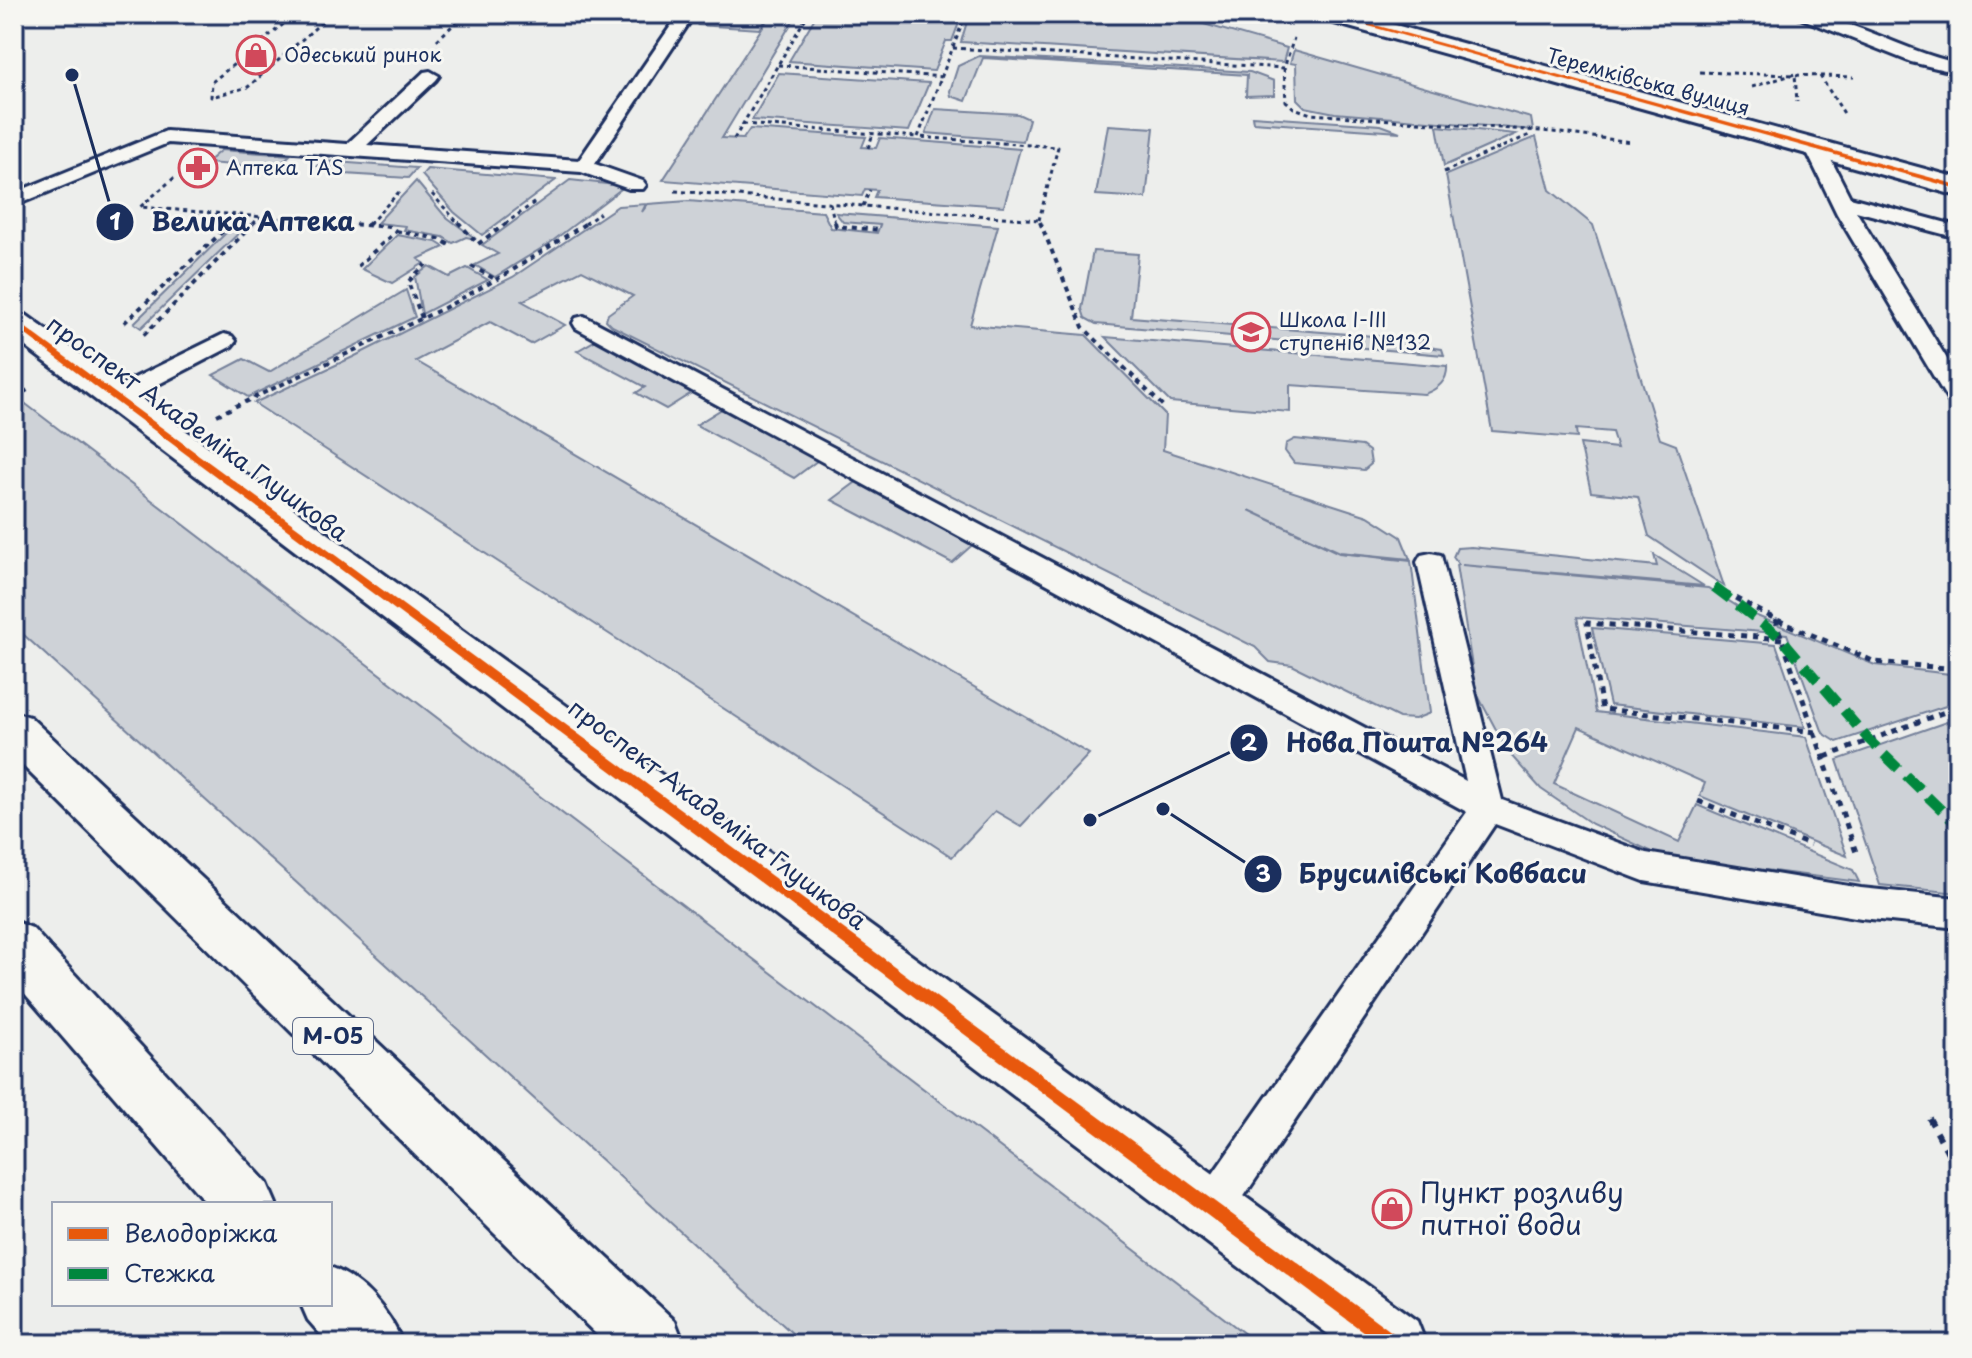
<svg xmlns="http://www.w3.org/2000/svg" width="1972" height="1358" viewBox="0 0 1972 1358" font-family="'Playpen Sans',sans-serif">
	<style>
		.green { fill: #ced2d7; stroke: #74809a; stroke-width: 2 }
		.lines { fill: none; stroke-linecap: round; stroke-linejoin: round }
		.service-casing { stroke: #1b2f5e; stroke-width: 6 }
		.minor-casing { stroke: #1b2f5e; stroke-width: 6 }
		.trunk-casing { stroke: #1b2f5e; stroke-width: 6 }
		.path-far3 { stroke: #1b2f5e; stroke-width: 3; stroke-dasharray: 4 4; stroke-linecap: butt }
		.path-far2 { stroke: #1b2f5e; stroke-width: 4; stroke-dasharray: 5 5; stroke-linecap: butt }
		.path-far1 { stroke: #1b2f5e; stroke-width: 5; stroke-dasharray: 6 6; stroke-linecap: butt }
		.path { stroke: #1b2f5e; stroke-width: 6; stroke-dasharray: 8 8; stroke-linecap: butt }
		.service { fill: #f6f6f2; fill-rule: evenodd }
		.minor { fill: #f6f6f2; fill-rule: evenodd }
		.trunk { fill: #f6f6f2; fill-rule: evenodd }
		.quiet { stroke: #00873e; stroke-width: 10; stroke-dasharray: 20 10; stroke-linecap: butt }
		.cycleway-casing { stroke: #f6f6f2; stroke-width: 5 }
		.cycleway { fill: #e8590c; fill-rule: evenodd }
		.labels { text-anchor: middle; stroke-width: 6; stroke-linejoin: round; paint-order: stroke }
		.far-poi-label { font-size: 20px; fill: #1b2f5e; stroke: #f6f6f2; text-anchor: start }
		.far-street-label { font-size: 20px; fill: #1b2f5e; stroke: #f6f6f2 }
		.shield { fill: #f6f6f2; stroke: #5d6b8a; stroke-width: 2 }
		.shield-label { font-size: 22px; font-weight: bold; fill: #1b2f5e }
		.street-label { font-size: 24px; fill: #1b2f5e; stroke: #f6f6f2 }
		.near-poi-label { font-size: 28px; fill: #1b2f5e; stroke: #f6f6f2; text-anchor: start }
		.leader { fill: none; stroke: #1b2f5e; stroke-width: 3 }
		.callout-dot { fill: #1b2f5e; stroke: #f6f6f2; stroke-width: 3 }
		.mark-label { font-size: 24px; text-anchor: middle; font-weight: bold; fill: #fff }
		.callout-label { font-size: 26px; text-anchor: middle; font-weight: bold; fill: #1b2f5e; stroke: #f6f6f2; stroke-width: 6; stroke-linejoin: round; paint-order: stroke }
	</style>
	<rect width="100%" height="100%" fill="#edeeec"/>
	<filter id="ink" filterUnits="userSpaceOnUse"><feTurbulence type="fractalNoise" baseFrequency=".0125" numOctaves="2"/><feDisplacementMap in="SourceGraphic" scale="16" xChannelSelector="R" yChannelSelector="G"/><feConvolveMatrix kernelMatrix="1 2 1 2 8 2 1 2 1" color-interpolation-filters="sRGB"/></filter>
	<g filter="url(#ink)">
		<g class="green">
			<polygon points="706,14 770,14 760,29 698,25"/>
			<polygon points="771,14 797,14 722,138 743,139 750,129 866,137 862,147 876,148 880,138 1020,149 1004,206 874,197 877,190 865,189 862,196 663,180"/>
			<polygon points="817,14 956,14 962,15 952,41 946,41 934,71 789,61"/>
			<polygon points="977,14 1169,14 1287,48 1283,62 961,42 969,15"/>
			<polygon points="1294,50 1531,118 1533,130 1335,113 1305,107 1297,99 1296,64 1290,63"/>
			<polygon points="979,56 1250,72 1274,81 1274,95 1246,96 1247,75 983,58 966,101 951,96 950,91 958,66"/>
			<polygon points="779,73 913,82 929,83 909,131 752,120"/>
			<polygon points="935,109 1018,114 1029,119 1023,141 926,133"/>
			<polygon points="1252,116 1381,125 1400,132 1253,122"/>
			<polygon points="1108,125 1154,128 1146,198 1096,195"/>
			<polygon points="1437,126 1516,134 1444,166"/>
			<polygon points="1536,137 1550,190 1593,225 1660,439 1676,445 1724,586 1649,536 1638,497 1591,492 1580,444 1617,448 1612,432 1576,429 1577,438 1492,431 1446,175"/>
			<polygon points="221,150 290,155 276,168 206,163"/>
			<polygon points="322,161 417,168 408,178 329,173 333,167 317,166"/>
			<polygon points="427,169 556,180 482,235 454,212 422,175"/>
			<polygon points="570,180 625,186 550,243 495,277 475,265 498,254 482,245"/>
			<polygon points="416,181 444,215 476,239 466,237 453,243 443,237 404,230 406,226 377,223"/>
			<polygon points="688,201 823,212 831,228 877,233 880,225 843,222 836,213 998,226 970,325 1086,335 1165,415 1163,450 1368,516 1401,537 1410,559 1340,552 1249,510 1339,553 1411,561 1430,713 1415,719 1399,718 1292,665 1270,662 1255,647 612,326 606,320 608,314 633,296 582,270 522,301 565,325 531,344 490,322 416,361 1089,754 1021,826 995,811 952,857 254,403 353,357 513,277 618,206 646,204 642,212 648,204"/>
			<polygon points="232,227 243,229 141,328 134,323"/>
			<polygon points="397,235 436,242 444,247 418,259 424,263 392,283 362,269"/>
			<polygon points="1093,251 1138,254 1131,317 1425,340 1428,347 1442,349 1444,355 1096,324 1085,318 1082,309"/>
			<polygon points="429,266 449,277 467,268 488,280 422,314 415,277"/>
			<polygon points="406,290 415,317 248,397 213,375 244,359 269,372"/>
			<path d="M1105 337 1447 366C1448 381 1438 389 1424 394L1290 385V412L1170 402Z"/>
			<polygon points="596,340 693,392 666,409 636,393 645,387 577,351"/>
			<polygon points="14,395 1258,1344 804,1344 14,626"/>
			<polygon points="725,407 821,458 794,478 696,425"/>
			<polygon points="1295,439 1362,446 1369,451 1371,464 1364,470 1294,463 1285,451 1286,444"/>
			<polygon points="859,480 978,540 952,563 832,500"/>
			<polygon points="1471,547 1657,566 1654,555 1704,586 1462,565 1708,588 1745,611 1875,665 1958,675 1958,702 1837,742 1823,733 1787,634 1577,617 1596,712 1806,737 1847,856 1700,796 1705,783 1579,727 1554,784 1679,842 1697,805 1853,870 1859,882 1663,857 1592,824 1541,789 1508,752 1476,692 1456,565 1458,564 1453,557 1457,548"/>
			<polygon points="1592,628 1776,644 1805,727 1610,705"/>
			<polygon points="1958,718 1958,893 1880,885 1837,760"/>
		</g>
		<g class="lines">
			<g class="service-casing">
				<g id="service">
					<polygon points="679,14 695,14 595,164 643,181 646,185 643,189 629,189 581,172 168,143 14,206 14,193 166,131 347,144 424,72 430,71 439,76 436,80 367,145 579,160"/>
					<path d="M1790 14C1849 14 1900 51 1958 63V73L1911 62Z"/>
					<polygon points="1815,142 1825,148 1850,197 1958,226 1958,238 1856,211 1958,377 1958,404 1949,402 1946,397 1837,214 1805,148"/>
					<polygon points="584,316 1466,781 1417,562 1421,555 1431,553 1441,555 1502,800 1646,853 1861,888 1958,898 1958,928 1861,918 1644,881 1495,824 1226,1223 1212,1229 1198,1223 1192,1209 1198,1195 1467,812 576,328 573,323 576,318"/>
					<polygon points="224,334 232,336 236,341 232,346 126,401 108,401 105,396 108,391"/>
				</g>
			</g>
			<g class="minor-casing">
				<g id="minor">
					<polygon points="1316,14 1355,14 1958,178 1958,196 1320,19"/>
					<polygon points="14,312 26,315 1417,1321 1426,1344 1341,1344 14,338"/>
				</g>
			</g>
			<g class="trunk-casing">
				<g id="trunk">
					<polygon points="14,712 30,717 675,1321 684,1344 606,1344 14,757"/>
					<polygon points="14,921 32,928 267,1183 276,1204 207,1204 14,981"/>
					<path d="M330 1267C364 1280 389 1311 403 1344H329L308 1320 301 1304H330Z"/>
				</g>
			</g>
			<g class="path-far3">
				<polyline points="296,14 212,82 211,97 248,87 331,14"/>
				<polyline points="966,14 918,137 1058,147 1039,220"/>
				<polyline points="1624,14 1627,19"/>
				<polyline points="437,40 465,14"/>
				<polyline points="953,48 1284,68 1294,38"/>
				<polyline points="778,65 943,77"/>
				<polyline points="1284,68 1286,101 1294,108 1311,114 1553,132 1631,142"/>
				<polyline points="1700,72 1854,77"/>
				<polyline points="1820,76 1845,115"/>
				<polyline points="1752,87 1795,74 1797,102"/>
				<polyline points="743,124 918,137"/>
				<polyline points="734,139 808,14"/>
				<polyline points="868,148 873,134"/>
				<polyline points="1444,172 1532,134"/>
				<polyline points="174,178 140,207 350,224"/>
				<polyline points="675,191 1039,220 1041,224"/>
				<polyline points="432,194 459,224"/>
				<polyline points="830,203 835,224"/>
				<polyline points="863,206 870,190"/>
				<polyline points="231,224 240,215"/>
				<polyline points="253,224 260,217"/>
				<polyline points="369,224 399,192"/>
				<polyline points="505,224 535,202"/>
				<polyline points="585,224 600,213"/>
			</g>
			<g class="path-far2">
				<polyline points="325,222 390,227 396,231 358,266"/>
				<polyline points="458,222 478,244 508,222"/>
				<polyline points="835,222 836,226 879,230"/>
				<polyline points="1040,222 1083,327 1164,407"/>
				<polyline points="368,225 371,222"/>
				<polyline points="396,231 439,239 450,245"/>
				<polyline points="471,266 495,279"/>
				<polyline points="422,318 408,282 426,264"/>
				<polyline points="124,323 233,222"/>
				<polyline points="144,335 255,222"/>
				<polyline points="14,397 28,390"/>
				<polyline points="217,415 444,308 508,273 588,222"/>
			</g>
			<g class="path-far1">
				<polyline points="1714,587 1775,619 1875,662 1958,669"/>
				<polyline points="1775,619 1857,855"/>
				<polyline points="1782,639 1587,623 1602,709 1816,732"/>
				<polyline points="1825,757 1958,707"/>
				<polyline points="1698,801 1810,845"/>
			</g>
			<polyline class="path" points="1929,1118 1958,1171"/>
			<use href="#service" class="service"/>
			<use href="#minor" class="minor"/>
			<use href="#trunk" class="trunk"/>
			<polyline class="quiet" points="1714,587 1782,639 1869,740 1958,826"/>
			<g class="cycleway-casing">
				<g id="cycleway">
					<polygon points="1325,14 1335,14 1958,185 1958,189"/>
					<polygon points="14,319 1400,1338 1403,1344 1380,1344 14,326"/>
				</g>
			</g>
			<use href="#cycleway" class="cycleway"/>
		</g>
	</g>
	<defs>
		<g id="shop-ring" transform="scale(2)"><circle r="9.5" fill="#f6f6f2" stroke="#d1495b" stroke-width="1.5"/><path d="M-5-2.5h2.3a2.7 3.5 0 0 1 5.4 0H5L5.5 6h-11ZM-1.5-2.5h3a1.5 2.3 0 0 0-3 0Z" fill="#d1495b"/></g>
		<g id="pharmacy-ring" transform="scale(2)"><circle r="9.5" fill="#f6f6f2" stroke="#d1495b" stroke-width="1.5"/><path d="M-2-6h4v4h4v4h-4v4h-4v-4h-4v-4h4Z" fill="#d1495b"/></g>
		<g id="school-ring" transform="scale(2)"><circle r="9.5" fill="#f6f6f2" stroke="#d1495b" stroke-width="1.5"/><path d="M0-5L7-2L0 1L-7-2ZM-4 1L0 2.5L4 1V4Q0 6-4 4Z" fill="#d1495b"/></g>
	</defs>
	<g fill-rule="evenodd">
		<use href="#shop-ring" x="256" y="55"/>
		<use href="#pharmacy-ring" x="198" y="168"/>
		<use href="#school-ring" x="1251" y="332"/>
		<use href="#shop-ring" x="1392" y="1209"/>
	</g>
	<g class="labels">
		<g class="far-poi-label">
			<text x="284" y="62">Одеський ринок</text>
			<text x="226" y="175">Аптека TAS</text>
			<text x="1279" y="327">Школа І-ІІІ<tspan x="1279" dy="23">ступенів №132</tspan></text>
		</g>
		<g class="far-street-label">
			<text transform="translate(1648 82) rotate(15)" y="7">Теремківська вулиця</text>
		</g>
		<rect class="shield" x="293" y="1018" width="80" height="36" rx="6"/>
		<g class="shield-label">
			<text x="333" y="1044">М-05</text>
		</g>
		<g class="street-label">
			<text transform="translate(197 429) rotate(36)" y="8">проспект Академіка Глушкова</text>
			<text transform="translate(717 815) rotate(37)" y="8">проспект Академіка Глушкова</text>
		</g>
		<g class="near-poi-label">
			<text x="1420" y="1203">Пункт розливу<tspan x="1420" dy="32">питної води</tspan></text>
		</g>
	</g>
	<path class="leader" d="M72 75L115 222M1090 820L1249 743M1163 809L1263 874"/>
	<g class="callout-dot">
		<circle cx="72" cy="75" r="8"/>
		<circle cx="1090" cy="820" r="8"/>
		<circle cx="1163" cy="809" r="8"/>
		<circle cx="115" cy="222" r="20"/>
		<circle cx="1249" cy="743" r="20"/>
		<circle cx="1263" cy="874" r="20"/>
	</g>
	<g class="mark-label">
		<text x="115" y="230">1</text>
		<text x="1249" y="751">2</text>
		<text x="1263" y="882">3</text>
	</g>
	<g class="callout-label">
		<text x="253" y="231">Велика Аптека</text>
		<text x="1417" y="752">Нова Пошта №264</text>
		<text x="1443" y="883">Брусилівські Ковбаси</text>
	</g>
	<rect width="1972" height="1358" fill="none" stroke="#f6f6f2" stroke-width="48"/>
	<rect x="24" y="24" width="1924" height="1310" fill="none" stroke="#1b2f5e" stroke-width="3" filter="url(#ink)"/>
	<rect x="52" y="1202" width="280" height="104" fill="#f6f6f2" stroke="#9ea6b7" stroke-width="2"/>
	<rect x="68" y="1228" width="40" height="12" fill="#e8590c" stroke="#9ea6b7" stroke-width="2"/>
	<text x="124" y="1242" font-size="24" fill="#1b2f5e">Велодоріжка</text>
	<rect x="68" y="1268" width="40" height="12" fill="#00873e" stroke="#9ea6b7" stroke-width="2"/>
	<text x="124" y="1282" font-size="24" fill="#1b2f5e">Стежка</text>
</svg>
